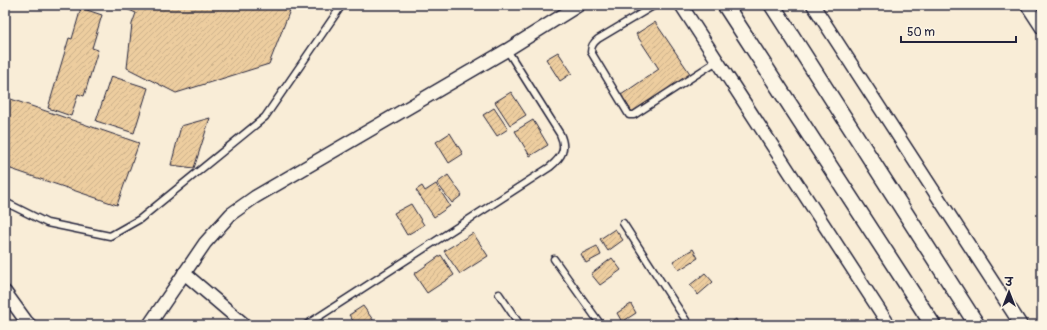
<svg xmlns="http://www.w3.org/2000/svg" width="1047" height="330" viewBox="0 0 1047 330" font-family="Pangolin,'Playpen Sans Deva',sans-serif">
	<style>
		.building { fill: url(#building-hatch); stroke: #22223b }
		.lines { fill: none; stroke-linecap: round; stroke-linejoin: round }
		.service-casing { stroke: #22223b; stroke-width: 9 }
		.minor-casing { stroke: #22223b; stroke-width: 15 }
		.tertiary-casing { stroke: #22223b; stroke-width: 18 }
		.service { stroke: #fcf5e5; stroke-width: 6 }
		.minor { stroke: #fcf5e5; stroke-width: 12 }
		.tertiary { stroke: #fcf5e5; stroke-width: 15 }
	</style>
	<defs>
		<pattern id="building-hatch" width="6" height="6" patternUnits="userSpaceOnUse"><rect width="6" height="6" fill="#edcd9f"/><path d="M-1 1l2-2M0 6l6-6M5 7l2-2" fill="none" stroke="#cbb08a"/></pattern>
	</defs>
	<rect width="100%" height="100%" fill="#f9edd7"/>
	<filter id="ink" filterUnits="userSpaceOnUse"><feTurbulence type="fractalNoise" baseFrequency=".025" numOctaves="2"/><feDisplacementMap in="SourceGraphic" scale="8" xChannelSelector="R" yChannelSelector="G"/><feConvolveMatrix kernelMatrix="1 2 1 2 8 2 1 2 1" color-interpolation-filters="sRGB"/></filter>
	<g filter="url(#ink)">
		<g class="building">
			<polygon points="117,5 292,5 269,64 176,93 127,68 132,24 136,13"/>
			<polygon points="81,8 102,15 92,48 98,50 84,96 78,94 71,116 48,108 69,38 72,39"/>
			<polygon points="655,22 691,75 632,112 621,95 659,69 636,34"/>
			<polygon points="558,52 572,73 560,81 546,59"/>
			<polygon points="111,76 148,88 134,133 96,121"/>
			<polygon points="511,92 526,115 510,125 495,102"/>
			<polygon points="5,97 139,143 117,205 5,167"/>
			<polygon points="494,108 508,129 497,136 483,115"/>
			<polygon points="210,118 194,168 171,165 181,126"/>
			<polygon points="533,120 548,145 530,156 515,131"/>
			<polygon points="450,133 463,154 449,163 436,142"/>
			<polygon points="448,175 462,195 452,203 437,183"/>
			<polygon points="436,184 450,206 434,217 416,190 422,186 425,191"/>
			<polygon points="411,204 424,225 407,235 394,213"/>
			<polygon points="615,229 623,240 608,251 600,239"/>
			<polygon points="473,233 488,256 460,274 444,251"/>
			<polygon points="597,246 601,255 586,263 581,254"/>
			<polygon points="693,249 698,258 679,270 673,261"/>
			<polygon points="441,255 454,275 427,293 414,274"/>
			<polygon points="612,258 621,270 600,285 591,274"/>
			<polygon points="705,273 713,282 698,295 690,285"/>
			<polygon points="631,304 636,313 622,322 617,313"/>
			<polygon points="363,306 376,324 374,325 356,325 349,315"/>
			<polygon points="736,319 739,325 727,325"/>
		</g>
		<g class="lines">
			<g class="service-casing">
				<g id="service">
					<path d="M655 5 598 39C593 43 591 46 591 52L629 115H634L717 61"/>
					<polyline points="5,202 47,223 110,236 140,219 265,117 342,5"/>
					<polyline points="623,223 689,325"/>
					<polyline points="554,259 601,325"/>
					<polyline points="499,294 520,325"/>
					<path d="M306 325 550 167C562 157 567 149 560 134L507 50"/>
				</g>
			</g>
			<g class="minor-casing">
				<g id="minor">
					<polyline points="681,5 889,325"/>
					<polyline points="813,5 1021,325"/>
					<polyline points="1027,5 1042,28"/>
					<polyline points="184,273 245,325"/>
					<polyline points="5,292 26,321 30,325"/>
					<polyline points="149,325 205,243 231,214 255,197 507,50 579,5"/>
				</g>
			</g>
			<g class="tertiary-casing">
				<g id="tertiary">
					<polyline points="725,5 933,325"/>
					<polyline points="772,5 977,325"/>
				</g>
			</g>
			<use href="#service" class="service"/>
			<use href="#minor" class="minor"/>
			<use href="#tertiary" class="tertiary"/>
		</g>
	</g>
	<rect width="1047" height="330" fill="none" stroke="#fcf5e5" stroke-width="20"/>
	<rect x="10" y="10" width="1027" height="310" fill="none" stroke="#22223b" stroke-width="1.5" filter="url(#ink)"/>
	<g transform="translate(1009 292)" stroke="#fcf5e5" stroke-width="3" paint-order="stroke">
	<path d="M0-3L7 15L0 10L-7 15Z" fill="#22223b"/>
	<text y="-6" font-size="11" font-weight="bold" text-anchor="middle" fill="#22223b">उ</text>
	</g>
	<path d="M901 36v6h115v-6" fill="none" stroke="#22223b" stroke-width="2"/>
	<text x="907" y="36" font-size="12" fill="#22223b" stroke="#fcf5e5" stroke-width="3" paint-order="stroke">50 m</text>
</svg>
